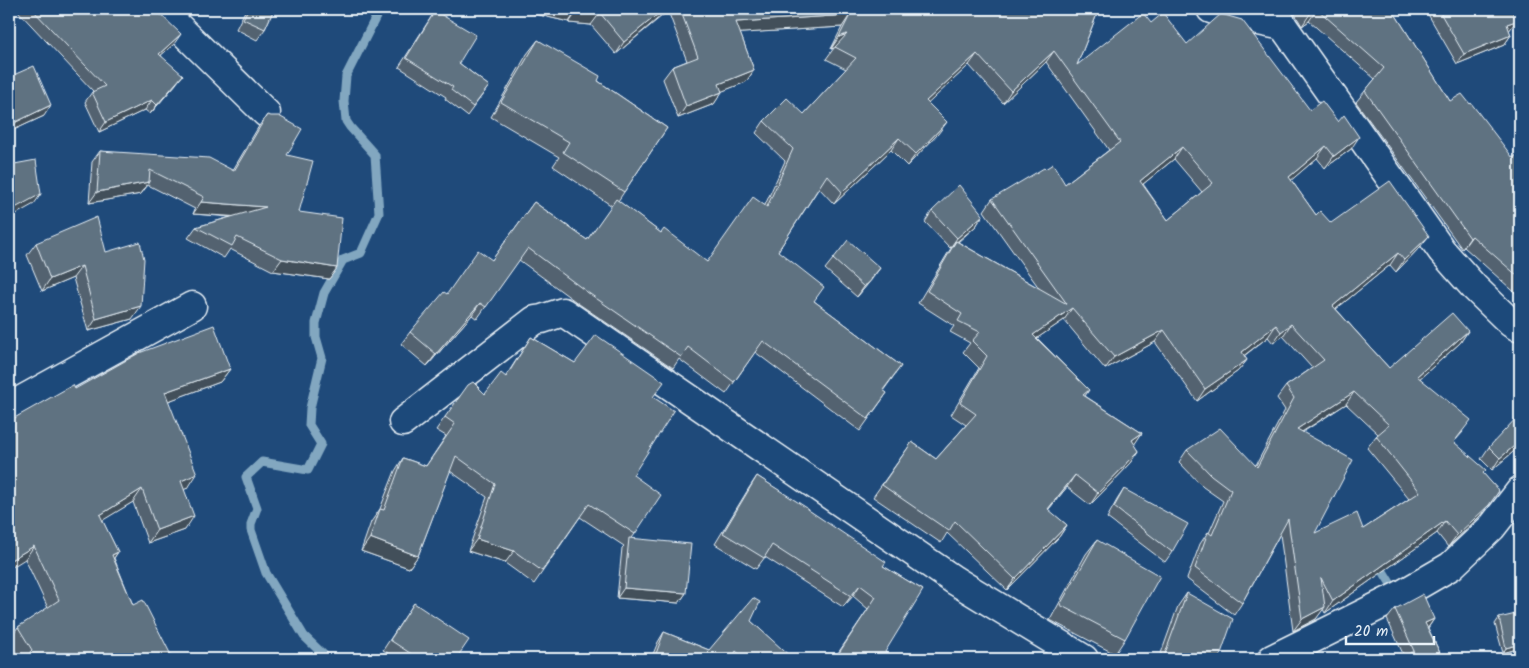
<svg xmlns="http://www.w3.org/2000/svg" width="1529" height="668" viewBox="0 0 1529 668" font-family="Kalam,sans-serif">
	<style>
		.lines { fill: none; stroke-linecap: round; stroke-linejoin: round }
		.stream { stroke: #82a7c0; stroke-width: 9 }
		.street-casing { stroke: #e8f1f8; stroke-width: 31 }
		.street { stroke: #1f4a7a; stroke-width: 28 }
		.wall { fill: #52626f; stroke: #e8f1f8; fill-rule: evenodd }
		.shaded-wall { fill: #42505a; stroke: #e8f1f8 }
		.building { fill: #5f7281; stroke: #e8f1f8; fill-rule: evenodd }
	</style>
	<rect width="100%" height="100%" fill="#1f4a7a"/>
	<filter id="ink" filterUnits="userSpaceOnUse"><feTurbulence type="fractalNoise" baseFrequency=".02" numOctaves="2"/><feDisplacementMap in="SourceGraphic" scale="10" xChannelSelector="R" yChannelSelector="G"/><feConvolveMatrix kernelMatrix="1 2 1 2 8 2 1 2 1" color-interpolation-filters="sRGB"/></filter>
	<g filter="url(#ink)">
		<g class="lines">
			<g class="stream">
				<polyline points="1378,563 1397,594"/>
				<polyline points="328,659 304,636 266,573 251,530 251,524 257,508 246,477 262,462 308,470 321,444 309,425 310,408 322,358 316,337 316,323 324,293 343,260 361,253 379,213 375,155 350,127 346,121 344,101 346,76 380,9"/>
			</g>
			<g class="street-casing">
				<g id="street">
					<polyline points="160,9 266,113"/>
					<polyline points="1211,9 1229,15 1283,26"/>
					<polyline points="1274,9 1283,26 1442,251 1474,287 1511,323 1520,328"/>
					<polyline points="9,407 192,306"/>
					<polyline points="403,422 535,320 542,319 563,312 954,580 1084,659"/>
					<polyline points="1272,659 1401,595 1451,566 1492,527 1520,491"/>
				</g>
			</g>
			<use href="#street" class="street"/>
		</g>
		<g class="wall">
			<polygon points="16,9 155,9 174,44 161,55 176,84 150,114 145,110 99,132 85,102 92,92 93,91"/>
			<polygon points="246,9 274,9 265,29 257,40 236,29"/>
			<path d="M514 9H1099L1077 65 1151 23 1187 44 1310 110 1351 149 1325 168 1317 158 1291 180 1316 215 1331 223 1420 247 1396 272 1390 265 1336 309 1389 368 1468 331 1460 343 1420 378 1463 432 1454 442 1499 491 1480 516 1448 547 1437 533 1325 613 1323 609 1316 619 1293 631 1280 534 1242 603 1234 615 1187 579 1200 544 1208 532 1209 533 1223 501 1203 487 1179 462 1187 450 1256 465 1285 410 1277 398 1286 386 1312 368 1283 336 1273 343 1268 337 1244 356 1247 360 1238 371 1197 401 1155 342 1105 369 1064 320 1037 338 1089 390 1085 396 1142 433 1134 444 1139 451 1131 463 1090 505 1067 487 1048 510 1067 525 1059 537 1007 590 947 533 941 543 873 497 912 442 936 459 966 425 951 415 979 368 963 352 970 343 950 332 954 326 918 303 948 253 953 245 950 248 925 222 932 211 983 215 976 226 958 242 1039 288 984 211 992 199 1065 184 1109 150 1046 62 1003 103 969 65 928 103 938 134 907 166 891 150 834 204 819 188 778 251 814 301 901 366 883 391 887 393 860 431 755 352 726 394 679 359 673 368 579 304 519 260 477 319 472 315 427 366 401 344 410 332 447 294 492 260 534 202 587 240 612 206 553 166 559 157 491 117 527 54 538 40 667 128 618 201 661 233 707 262 765 205 785 161 756 133 764 121 804 114 846 69 826 59 834 48 831 49 842 27 740 33 754 70 746 82 722 91 714 104 678 118 663 79 672 67 687 61 668 11 616 54 591 25 569 23V22ZM1174 159 1202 192 1168 220 1143 184ZM1346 404 1378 434 1376 436 1367 448 1409 499 1363 529 1315 533 1303 432Z"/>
			<polygon points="1292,9 1392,9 1450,101 1513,158 1520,154 1520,297 1464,247 1462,249 1356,102 1365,91 1375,79 1309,21 1302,26"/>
			<polygon points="1425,9 1512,9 1516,21 1509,30 1511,35 1504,45 1457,64"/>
			<polygon points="435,11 459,63 489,86 467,116 445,99 446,97 399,67"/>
			<polygon points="9,77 44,116 9,132"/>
			<polygon points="267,115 287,155 299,212 337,268 329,279 273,271 230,249 224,258 188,238 196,227 231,217 193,214 195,209 148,185 141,194 89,203 92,162 100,151 233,170 259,126"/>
			<polygon points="36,243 106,252 132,319 88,331 73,278 42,291 27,255"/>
			<polygon points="833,259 872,279 857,297 825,269"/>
			<polygon points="531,337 575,363 653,397 633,475 635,534 632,538 686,593 679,603 617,598 622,548 624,546 580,517 534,584 505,563 468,551 487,497 450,471 418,556 409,568 361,551 371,522 380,509 395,471 403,458 426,466 446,436 436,430 445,417 485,394 506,376"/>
			<polygon points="230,369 220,382 168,401 188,488 184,489 185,530 148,543 133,502 102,520 118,552 114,558 133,605 173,659 20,659 9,641 9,639 18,627 48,608 25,559 75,389"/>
			<polygon points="1520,446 1492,470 1481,459 1489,447"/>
			<polygon points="757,476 807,509 883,566 923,590 834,659 868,609 853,596 843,607 765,557 756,569 715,544 749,488"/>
			<polygon points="1124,489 1172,552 1165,562 1107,518 1117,500"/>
			<polygon points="1097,540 1125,639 1115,654 1050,620 1086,554"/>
			<polygon points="1187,593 1219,659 1159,659 1178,606"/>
			<polygon points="414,603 456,659 397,659 383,650"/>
			<polygon points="1395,609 1434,619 1428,628 1443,659 1404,656 1387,619"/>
			<polygon points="1499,618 1520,648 1503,653 1495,624"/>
			<polygon points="751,621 792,659 651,659 658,642 664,632 709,650"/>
		</g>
		<g class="shaded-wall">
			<polygon points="514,9 573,9 577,10 569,22"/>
			<polygon points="664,9 669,9 616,54 624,42"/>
			<polygon points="1317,9 1309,21 1302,26 1310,14"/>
			<polygon points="577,11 600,13 591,25 569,23"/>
			<polygon points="850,15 842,27 728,34 736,22"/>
			<polygon points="1516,21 1509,31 1507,24"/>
			<polygon points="181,34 174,44 152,63 159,54"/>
			<polygon points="847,34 839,46 831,49 839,37"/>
			<polygon points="1511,35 1504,45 1457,64 1464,54"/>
			<polygon points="1054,51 1046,62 1003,103 1011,91"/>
			<polygon points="977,54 969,65 918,113 926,101"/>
			<polygon points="754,70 746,82 710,96 719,84"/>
			<polygon points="183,75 176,84 150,114 157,105"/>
			<polygon points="722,92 714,104 678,118 686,106"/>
			<polygon points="152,100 145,110 99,132 106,122"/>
			<polygon points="51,105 44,116 9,132 16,122"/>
			<polygon points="947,122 938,134 907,166 916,154"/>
			<polygon points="1359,137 1351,149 1325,168 1334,156"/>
			<polygon points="899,138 891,150 834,204 842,192"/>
			<polygon points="1326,146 1317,158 1281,189 1289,177"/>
			<polygon points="1182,147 1174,159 1132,193 1140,181"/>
			<polygon points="149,182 141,194 89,203 97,192"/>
			<polygon points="41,194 34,204 9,218 9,209"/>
			<polygon points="201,202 266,207 258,218 193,214"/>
			<polygon points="983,215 976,226 954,244 956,241 953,245 950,248 957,238"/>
			<polygon points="1429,236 1420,247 1396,272 1404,260"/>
			<polygon points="1472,236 1464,247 1462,249 1470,238"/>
			<polygon points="1398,253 1390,265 1325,318 1333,306"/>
			<polygon points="282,259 337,268 329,279 273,271"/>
			<polygon points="82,266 73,278 42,291 50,279"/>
			<polygon points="880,268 872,279 857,297 864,287"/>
			<polygon points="480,303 472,315 427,366 436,354"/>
			<polygon points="141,306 132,319 88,331 96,319"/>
			<polygon points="1072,308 1064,320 1024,347 1033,335"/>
			<polygon points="1291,324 1283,336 1273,343 1281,332"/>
			<polygon points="1276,325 1268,337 1233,364 1242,352"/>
			<polygon points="1164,330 1155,342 1105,369 1114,357"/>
			<polygon points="1468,331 1460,343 1409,388 1417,376"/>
			<polygon points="1247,360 1238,371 1197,401 1205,389"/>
			<polygon points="230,369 220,382 155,406 165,392"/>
			<polygon points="1354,392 1346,404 1289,440 1297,429"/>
			<polygon points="1142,433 1134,445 1132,440"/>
			<polygon points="1520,441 1520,446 1492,470 1500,458"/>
			<polygon points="1139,451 1131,463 1090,505 1098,493"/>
			<polygon points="197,474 188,488 172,494 181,481"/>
			<polygon points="1075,475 1067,487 1039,521 1048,509"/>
			<polygon points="142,489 133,502 90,528 100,515"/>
			<polygon points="1499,491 1480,516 1448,547 1457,535"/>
			<polygon points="194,516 185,530 148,543 157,530"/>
			<polygon points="1445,521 1437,533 1325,613 1333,601"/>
			<polygon points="1067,525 1059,537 1007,590 1015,579"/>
			<polygon points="370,538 418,556 409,568 361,551"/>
			<polygon points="477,539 514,551 505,563 468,551"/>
			<polygon points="34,546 25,559 9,569 9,561"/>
			<polygon points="118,552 109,565 112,555"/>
			<polygon points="860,585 853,596 843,607 851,596"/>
			<polygon points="624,588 686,593 679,603 617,598"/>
			<polygon points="1325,607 1316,619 1293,631 1302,619"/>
			<polygon points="1434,619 1427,629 1425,623"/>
			<polygon points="1520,644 1520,648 1503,653 1506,648"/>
		</g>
		<g class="building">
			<polygon points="32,9 155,9 181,34 159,54 183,75 157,105 152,100 106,122 92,92 105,86"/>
			<polygon points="248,9 274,9 265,29 243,19"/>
			<polygon points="573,9 664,9 624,42 600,13 577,11 577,10"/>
			<path d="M680 9H1099L1077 65 1143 13 1151 23 1163 13 1187 44 1221 14 1242 20 1310 110 1322 101 1338 122 1344 115 1359 137 1334 156 1326 146 1289 177 1316 215 1320 211 1331 223 1390 181 1429 236 1404 260 1398 253 1333 306 1389 368 1452 313 1468 331 1417 376 1471 420 1454 442 1486 470 1483 473 1499 491 1489 505 1457 535 1445 521 1333 601 1321 578 1325 607 1302 619 1288 519 1242 603 1195 568 1208 532 1212 535 1231 490 1211 475 1187 450 1220 428 1257 467 1294 398 1286 386 1324 360 1291 324 1281 332 1276 325 1242 352 1247 360 1205 389 1164 330 1114 357 1072 308 1033 335 1089 390 1083 395 1142 433 1132 440 1139 451 1098 493 1075 475 1048 509 1067 525 1015 579 955 521 949 531 882 485 912 442 936 459 976 414 960 403 987 356 972 341 980 332 958 321 962 314 927 291 956 241 1067 304 992 199 1044 168 1045 169 1053 164 1065 184 1120 142 1054 51 1011 91 977 54 926 101 947 122 916 154 899 138 842 192 827 175 778 251 824 287 814 301 901 366 883 390 887 393 868 419 763 341 734 382 688 347 681 357 587 292 528 248 486 307 480 303 436 354 410 332 444 292 447 294 478 250 492 260 534 202 587 240 616 199 661 233 664 229 707 262 753 197 767 207 793 149 764 121 787 98 804 114 856 58 835 47 847 34 839 37 850 15 736 22 754 70 719 84 722 92 686 106 672 67 698 57ZM1182 147 1213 183 1168 220 1140 181ZM1354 392 1389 425 1376 436 1420 492 1363 529 1357 513 1315 533 1353 460 1297 429Z"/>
			<polygon points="1307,9 1392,9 1450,101 1462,94 1470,104 1471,103 1513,158 1519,153 1520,154 1520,278 1472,236 1470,238 1365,91 1384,68 1317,9 1310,14"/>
			<polygon points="1438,9 1512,9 1516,21 1507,24 1511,35 1464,54"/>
			<polygon points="435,11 476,35 459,63 489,86 473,107 451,90 453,87 406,58"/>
			<polygon points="538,40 600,76 598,81 667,128 624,192 563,152 569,142 501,102"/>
			<polygon points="34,66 51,105 16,122 9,107 9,77"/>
			<polygon points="267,115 271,116 279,116 302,129 287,155 313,161 299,212 342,218 337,268 282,259 237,237 232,246 196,227 266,207 201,202 204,197 150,170 149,182 97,192 100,151 209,158 234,171"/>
			<polygon points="36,160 41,194 17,207 9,209 9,165"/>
			<polygon points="959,185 983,215 957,238 932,211"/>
			<polygon points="97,217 106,252 140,242 144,259 141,306 96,319 82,266 50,279 36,243"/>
			<polygon points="848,240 880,268 864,287 833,259"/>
			<polygon points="214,325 230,369 165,392 197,474 181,481 194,516 157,530 142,489 100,515 118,552 112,555 133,605 143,600 173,659 32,659 30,652 32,650 18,627 59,600 34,546 9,561 9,421 73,385 75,389 139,353"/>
			<polygon points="596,335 664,382 653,397 674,411 633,475 661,495 635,534 589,504 542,571 514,551 477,539 495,484 456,456 418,556 370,538 380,509 384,510 403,458 426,466 455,424 445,417 468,385 473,382 485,394 501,373 506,377 531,337 575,363"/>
			<polygon points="1520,414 1520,441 1500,458 1489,447"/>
			<polygon points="757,476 807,508 807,509 886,562 883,566 923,590 885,652 895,659 835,659 876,597 860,585 851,596 772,545 764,558 723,533"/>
			<polygon points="1124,489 1188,524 1172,552 1114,507"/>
			<polygon points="629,538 691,544 686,593 624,588"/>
			<polygon points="1097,540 1160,576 1125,639 1060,605"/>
			<polygon points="1187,593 1233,619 1219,659 1163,659"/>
			<polygon points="1423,594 1434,619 1425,623 1443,659 1399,659 1414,651 1395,609"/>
			<polygon points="753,598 760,602 751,621 793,659 745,659 736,651 732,659 654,659 664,632 709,650"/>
			<polygon points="414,603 469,640 456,659 419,659 390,640"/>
			<polygon points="1520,613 1520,644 1506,648 1499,618"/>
		</g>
	</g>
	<rect width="1529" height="668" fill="none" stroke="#1f4a7a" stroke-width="30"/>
	<rect x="15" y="15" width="1499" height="638" fill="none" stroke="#e8f1f8" stroke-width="2" filter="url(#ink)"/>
	<path d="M1346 636v8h88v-8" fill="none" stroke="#e8f1f8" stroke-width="2.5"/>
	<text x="1354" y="636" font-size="15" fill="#e8f1f8" stroke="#1f4a7a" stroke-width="4" paint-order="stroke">20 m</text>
</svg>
